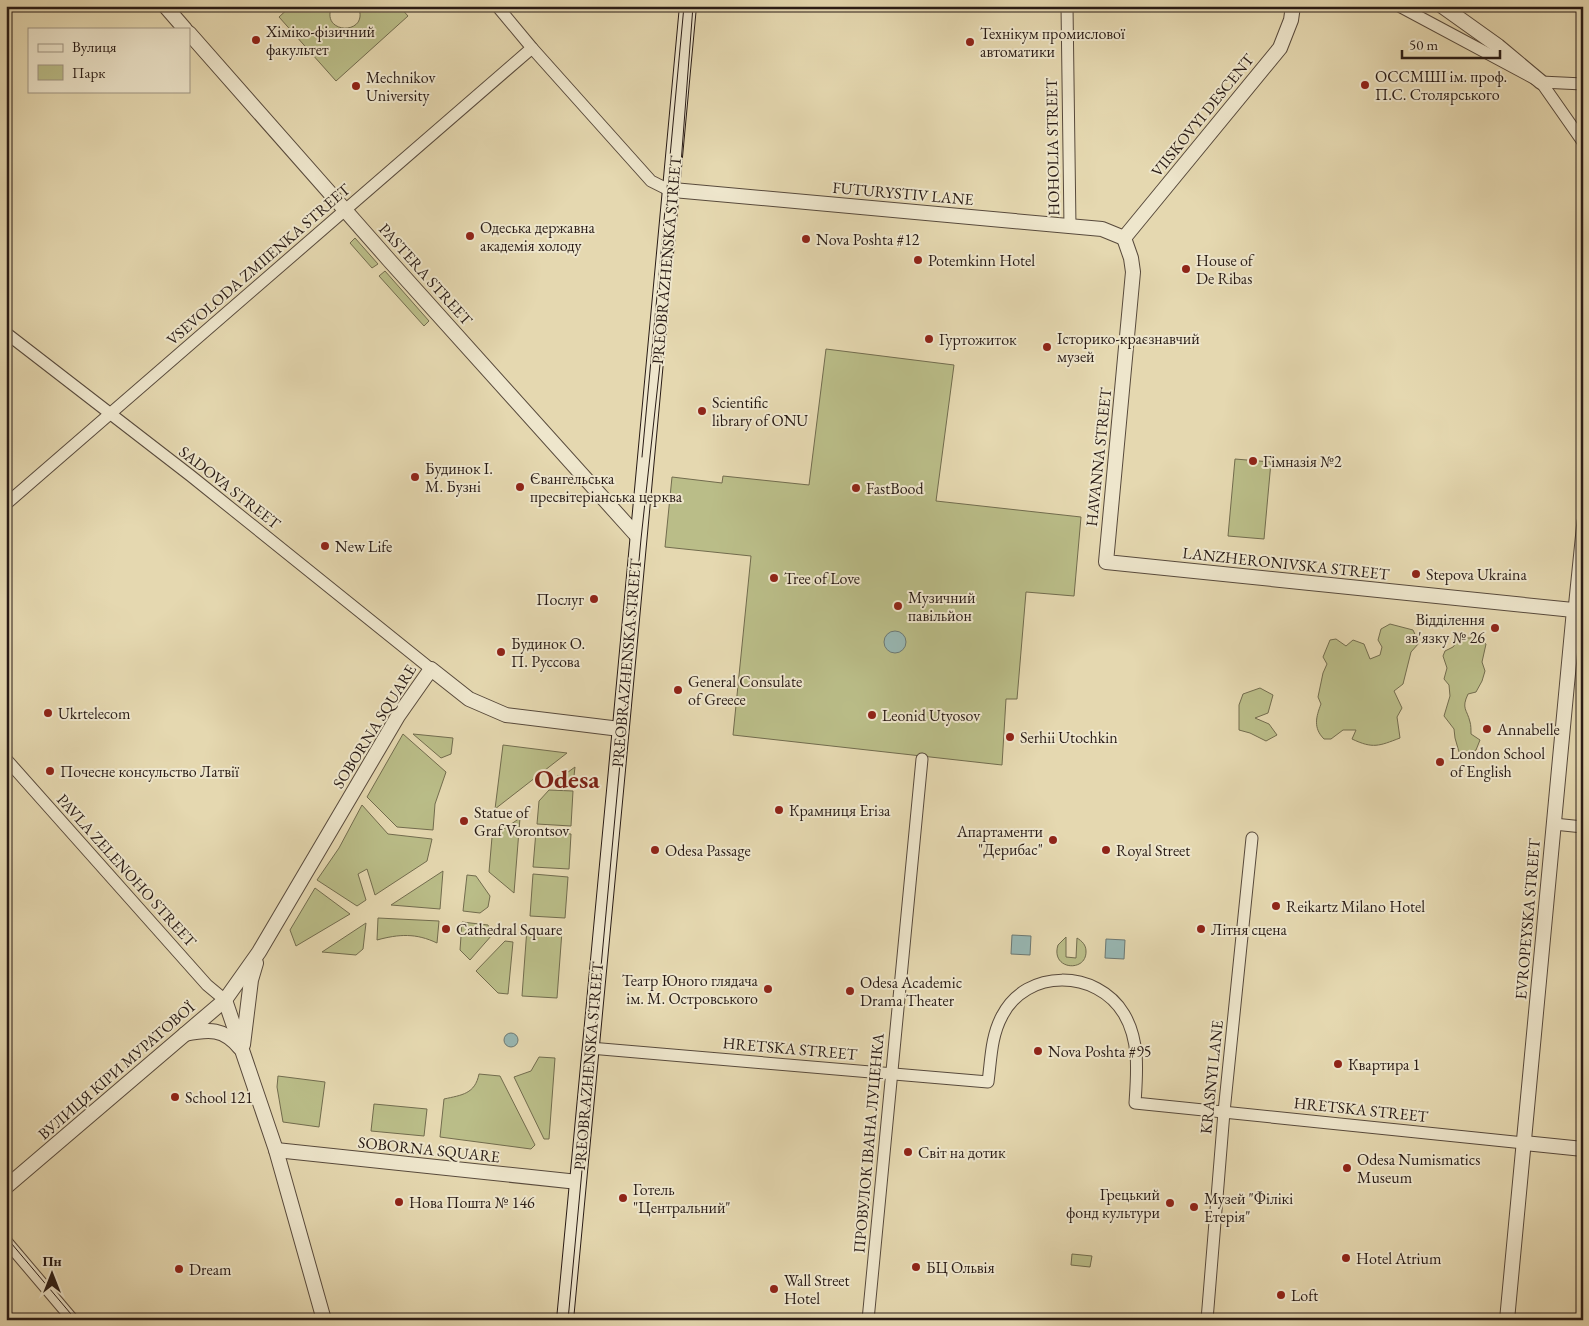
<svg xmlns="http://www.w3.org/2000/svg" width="1589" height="1326" viewBox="0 0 1589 1326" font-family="'EB Garamond',serif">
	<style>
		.green { fill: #babd88; stroke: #726c4e }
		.water { fill: #98b8b4; stroke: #6c7974 }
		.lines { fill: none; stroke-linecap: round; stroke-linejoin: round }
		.minor-casing { stroke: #584a3c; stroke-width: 13 }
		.tertiary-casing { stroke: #584a3c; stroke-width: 16 }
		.secondary-casing { stroke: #291b15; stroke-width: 18 }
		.minor { stroke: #eee6cc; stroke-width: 11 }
		.tertiary { stroke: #eee6cc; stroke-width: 14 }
		.secondary { stroke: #eee6cc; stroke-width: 16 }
		.tram { stroke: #291b15; stroke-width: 1 }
		.poi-dot { fill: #8f2418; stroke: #eee6cc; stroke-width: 2 }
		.labels { text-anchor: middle; stroke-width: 4; stroke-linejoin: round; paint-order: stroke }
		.poi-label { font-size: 16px; fill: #291b15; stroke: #eee6cc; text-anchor: start }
		.street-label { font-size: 16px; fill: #291b15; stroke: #eee6cc }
		.town-label { font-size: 26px; font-weight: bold; fill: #7a1f14; stroke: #eee6cc }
	</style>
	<rect width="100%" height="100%" fill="#e5d8b0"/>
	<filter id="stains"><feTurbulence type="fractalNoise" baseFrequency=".004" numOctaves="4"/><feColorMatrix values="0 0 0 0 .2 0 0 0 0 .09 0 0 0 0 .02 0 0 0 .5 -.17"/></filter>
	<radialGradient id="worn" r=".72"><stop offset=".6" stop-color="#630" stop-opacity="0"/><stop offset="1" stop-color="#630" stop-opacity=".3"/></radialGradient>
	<g class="green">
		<path d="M291 6H332C319 35 371 36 358 6H399L408 16 336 81 279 17Z"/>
		<polygon points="355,238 378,264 372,268 350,243"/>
		<polygon points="385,271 429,321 424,326 379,276"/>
		<polygon points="826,349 954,365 936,501 1081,517 1074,596 1026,592 1017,699 1006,699 1002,765 733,735 751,556 665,547 672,477 722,483 723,476 809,485"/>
		<polygon points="1235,459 1271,462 1264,539 1228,536"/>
		<path d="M1390 624 1413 630 1419 643 1411 652 1403 684 1394 691 1402 708 1397 717 1400 738C1379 746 1373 749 1352 739L1356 730H1343L1331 739H1324C1313 728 1316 717 1321 704L1318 697 1323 673 1327 664 1323 657 1330 640 1336 639 1346 646 1353 640 1364 644 1370 659 1380 655 1382 647 1378 640 1381 629Z"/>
		<path d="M1460 638H1476L1486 644 1482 662 1485 671 1482 681 1476 692 1468 694C1461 709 1467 709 1470 722 1471 725 1471 730 1471 734L1480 740 1476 750 1468 755 1459 752 1455 738 1454 729 1444 716 1450 696 1449 685 1444 679 1447 668 1443 656 1445 651 1453 647Z"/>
		<polygon points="1260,688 1273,695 1268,713 1255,718 1269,724 1277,735 1266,741 1250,733 1239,730 1239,705 1243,694"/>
		<polygon points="403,734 446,772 435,804 433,830 397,827 367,797"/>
		<polygon points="413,734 453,738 451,754 441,758"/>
		<polygon points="503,745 567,753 495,809"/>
		<polygon points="575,767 573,785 556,784 557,776 564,775"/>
		<polygon points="549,790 573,791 571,826 537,824 539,801"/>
		<polygon points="362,805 388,834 432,839 427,861 375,895 367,869 358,874 366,900 357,906 317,880 339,848"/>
		<polygon points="520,818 514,893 489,872 492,837"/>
		<polygon points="536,831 571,834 569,869 533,867"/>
		<polygon points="443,871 440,909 391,905"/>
		<polygon points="533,874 568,877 565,918 530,916"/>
		<polygon points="467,875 476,876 490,896 488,907 480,913 463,911"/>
		<polygon points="315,888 350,914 296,946 290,930"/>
		<path d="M378 918 439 921 437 943C416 933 399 934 377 940Z"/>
		<polygon points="462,922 488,925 492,935 470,960 460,950"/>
		<polygon points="366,923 363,949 356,955 322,952"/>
		<polygon points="527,928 562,931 557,998 522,996"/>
		<path d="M1066 937V957L1076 958 1077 938C1082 941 1086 945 1086 951 1087 973 1050 970 1058 945Z"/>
		<polygon points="505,941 513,942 508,994 498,993 476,971"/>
		<polygon points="539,1057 555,1058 549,1139 544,1139 514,1077 531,1071"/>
		<path d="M479 1074 500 1076 535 1145 531 1149 440 1137 444 1099C462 1095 475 1094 479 1074Z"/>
		<polygon points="278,1076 325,1082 319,1127 283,1122 277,1087"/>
		<polygon points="374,1104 427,1109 424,1136 371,1131"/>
		<polygon points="1072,1254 1092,1256 1090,1267 1071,1265"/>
	</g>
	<g class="water">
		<circle cx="895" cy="642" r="11"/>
		<polygon points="1012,935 1031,936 1030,955 1011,954"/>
		<polygon points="1106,939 1125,940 1124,959 1105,958"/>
		<circle cx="511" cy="1040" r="7"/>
	</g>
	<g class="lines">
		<g class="minor-casing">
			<g id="minor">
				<polyline points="497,6 532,48 651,181 667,189 673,190"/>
				<polyline points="1067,6 1070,227"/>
				<polyline points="1399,6 1541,82 1583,84"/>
				<polyline points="1541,82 1583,142"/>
				<polyline points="6,333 191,476 431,669"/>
				<polyline points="6,504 532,48"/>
				<polyline points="1574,610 1583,521"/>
				<polyline points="6,759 207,985 225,1000"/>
				<polyline points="1554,824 1583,827"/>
				<path d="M590 1048 988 1082C991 1060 991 1036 1002 1016 1026 968 1097 969 1124 1014 1140 1041 1137 1073 1135 1103L1524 1143"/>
				<polyline points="6,1241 73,1320"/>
				<polyline points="868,1320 922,759"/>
				<polyline points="1207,1320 1224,1112 1252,838"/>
			</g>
		</g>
		<g class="tertiary-casing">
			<g id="tertiary">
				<polyline points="165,6 185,29"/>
				<polyline points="1442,6 1498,46 1541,82"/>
				<polyline points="189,33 389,260 638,537"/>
				<polyline points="673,190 1102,229 1124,238"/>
				<polyline points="1124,238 1131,258 1133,272 1106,562 1583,611"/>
				<polyline points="1124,238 1280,48 1291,20 1293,6"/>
				<polyline points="225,1000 276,1150 324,1320"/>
				<path d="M185 1034C209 1029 224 1028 240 1048"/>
				<polyline points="243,1045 251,980 256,963"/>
				<polyline points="1524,1143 1583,1149"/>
				<polyline points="276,1150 578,1182"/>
				<polyline points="6,1187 225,1000 259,952 398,716 431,669 469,699 506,715 620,729"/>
				<polyline points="1507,1320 1574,610"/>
			</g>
		</g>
		<g class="secondary-casing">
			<path id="secondary" d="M565 1320C605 882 650 444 688 6"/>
		</g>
		<use href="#minor" class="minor"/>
		<use href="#tertiary" class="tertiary"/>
		<use href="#secondary" class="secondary"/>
		<g class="tram">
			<polyline points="642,457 684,6"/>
			<polyline points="6,1237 76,1320"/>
			<polyline points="568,1320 641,539 679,190 693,6"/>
		</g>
	</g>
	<g class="poi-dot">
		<circle cx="256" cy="40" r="5"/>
		<circle cx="970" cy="42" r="5"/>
		<circle cx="1365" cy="85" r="5"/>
		<circle cx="356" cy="86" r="5"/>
		<circle cx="470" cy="236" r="5"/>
		<circle cx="806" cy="239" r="5"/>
		<circle cx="918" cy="260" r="5"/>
		<circle cx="1186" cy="269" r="5"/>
		<circle cx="929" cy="339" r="5"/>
		<circle cx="1047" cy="347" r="5"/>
		<circle cx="702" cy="411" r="5"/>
		<circle cx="1253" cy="461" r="5"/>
		<circle cx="415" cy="477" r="5"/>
		<circle cx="520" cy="487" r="5"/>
		<circle cx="856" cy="488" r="5"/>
		<circle cx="325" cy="546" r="5"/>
		<circle cx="1416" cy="574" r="5"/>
		<circle cx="774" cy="578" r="5"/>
		<circle cx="594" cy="599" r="5"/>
		<circle cx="898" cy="606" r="5"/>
		<circle cx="1495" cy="628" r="5"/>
		<circle cx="501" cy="652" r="5"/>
		<circle cx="678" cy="690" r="5"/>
		<circle cx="48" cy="713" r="5"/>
		<circle cx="872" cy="715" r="5"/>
		<circle cx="1487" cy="729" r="5"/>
		<circle cx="1010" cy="737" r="5"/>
		<circle cx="1440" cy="762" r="5"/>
		<circle cx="50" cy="771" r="5"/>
		<circle cx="779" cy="810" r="5"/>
		<circle cx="464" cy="821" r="5"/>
		<circle cx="1053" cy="840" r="5"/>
		<circle cx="655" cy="850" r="5"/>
		<circle cx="1106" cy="850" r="5"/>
		<circle cx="1276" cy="906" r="5"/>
		<circle cx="446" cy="929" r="5"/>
		<circle cx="1201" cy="929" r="5"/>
		<circle cx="768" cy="989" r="5"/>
		<circle cx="850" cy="991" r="5"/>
		<circle cx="1038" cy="1051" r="5"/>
		<circle cx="1338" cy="1064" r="5"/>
		<circle cx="175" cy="1097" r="5"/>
		<circle cx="908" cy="1152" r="5"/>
		<circle cx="1347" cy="1168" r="5"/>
		<circle cx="623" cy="1198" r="5"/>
		<circle cx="399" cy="1202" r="5"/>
		<circle cx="1170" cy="1203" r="5"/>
		<circle cx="1194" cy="1207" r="5"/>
		<circle cx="1346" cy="1258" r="5"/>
		<circle cx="916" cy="1267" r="5"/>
		<circle cx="179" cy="1269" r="5"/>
		<circle cx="774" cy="1289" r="5"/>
		<circle cx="1281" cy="1295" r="5"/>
	</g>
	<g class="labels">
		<g class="poi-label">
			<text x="266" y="37">Хіміко-фізичний<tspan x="266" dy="18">факультет</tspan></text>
			<text x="980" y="39">Технікум промислової<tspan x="980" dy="18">автоматики</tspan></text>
			<text x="1375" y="82">ОССМШІ ім. проф.<tspan x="1375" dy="18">П.С. Столярського</tspan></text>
			<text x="366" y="83">Mechnikov<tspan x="366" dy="18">University</tspan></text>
			<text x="480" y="233">Одеська державна<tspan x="480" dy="18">академія холоду</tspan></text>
			<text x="816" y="245">Nova Poshta #12</text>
			<text x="928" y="266">Potemkinn Hotel</text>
			<text x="1196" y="266">House of<tspan x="1196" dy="18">De Ribas</tspan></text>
			<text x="1057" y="344">Історико-краєзнавчий<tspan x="1057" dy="18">музей</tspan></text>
			<text x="939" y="345">Гуртожиток</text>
			<text x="712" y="408">Scientific<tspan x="712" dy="18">library of ONU</tspan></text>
			<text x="1263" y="467">Гімназія №2</text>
			<text x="425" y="474">Будинок І.<tspan x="425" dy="18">М. Бузні</tspan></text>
			<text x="530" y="484">Євангельська<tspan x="530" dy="18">пресвітеріанська церква</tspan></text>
			<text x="866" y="494">FastBood</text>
			<text x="335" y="552">New Life</text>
			<text x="1426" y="580">Stepova Ukraina</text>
			<text x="784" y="584">Tree of Love</text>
			<text x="908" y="603">Музичний<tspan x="908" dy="18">павільйон</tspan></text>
			<text x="584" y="605" text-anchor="end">Послуг</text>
			<text x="1485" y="625" text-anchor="end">Відділення<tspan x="1485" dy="18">зв'язку № 26</tspan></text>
			<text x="511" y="649">Будинок О.<tspan x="511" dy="18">П. Руссова</tspan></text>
			<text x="688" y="687">General Consulate<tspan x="688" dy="18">of Greece</tspan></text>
			<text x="58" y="719">Ukrtelecom</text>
			<text x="882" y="721">Leonid Utyosov</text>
			<text x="1497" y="735">Annabelle</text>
			<text x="1020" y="743">Serhii Utochkin</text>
			<text x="1450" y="759">London School<tspan x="1450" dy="18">of English</tspan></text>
			<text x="60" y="777">Почесне консульство Латвії</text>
			<text x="789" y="816">Крамниця Егіза</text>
			<text x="474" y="818">Statue of<tspan x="474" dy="18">Graf Vorontsov</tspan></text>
			<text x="1043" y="837" text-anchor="end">Апартаменти<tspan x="1043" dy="18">"Дерибас"</tspan></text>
			<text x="665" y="856">Odesa Passage</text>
			<text x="1116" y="856">Royal Street</text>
			<text x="1286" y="912">Reikartz Milano Hotel</text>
			<text x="456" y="935">Cathedral Square</text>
			<text x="1211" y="935">Літня сцена</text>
			<text x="758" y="986" text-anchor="end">Театр Юного глядача<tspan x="758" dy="18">ім. М. Островського</tspan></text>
			<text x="860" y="988">Odesa Academic<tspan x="860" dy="18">Drama Theater</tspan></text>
			<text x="1048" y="1057">Nova Poshta #95</text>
			<text x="1348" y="1070">Квартира 1</text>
			<text x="185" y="1103">School 121</text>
			<text x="918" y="1158">Світ на дотик</text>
			<text x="1357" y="1165">Odesa Numismatics<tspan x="1357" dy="18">Museum</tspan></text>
			<text x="633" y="1195">Готель<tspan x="633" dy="18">"Центральний"</tspan></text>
			<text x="1160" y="1200" text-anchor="end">Грецький<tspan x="1160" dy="18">фонд культури</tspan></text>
			<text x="1204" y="1204">Музей "Філікі<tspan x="1204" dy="18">Етерія"</tspan></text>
			<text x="409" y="1208">Нова Пошта № 146</text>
			<text x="1356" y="1264">Hotel Atrium</text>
			<text x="926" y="1273">БЦ Ольвія</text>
			<text x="189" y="1275">Dream</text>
			<text x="784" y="1286">Wall Street<tspan x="784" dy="18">Hotel</tspan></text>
			<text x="1291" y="1301">Loft</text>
		</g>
		<g class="street-label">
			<text transform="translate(1202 115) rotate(-51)" y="6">VIISKOVYI DESCENT</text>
			<text transform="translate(1052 147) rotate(-91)" y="6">HOHOLIA STREET</text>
			<text transform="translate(903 193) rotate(5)" y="6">FUTURYSTIV LANE</text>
			<text transform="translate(666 260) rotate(-85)" y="6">PREOBRAZHENSKA STREET</text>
			<text transform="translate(258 264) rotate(-41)" y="6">VSEVOLODA ZMIIENKA STREET</text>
			<text transform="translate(426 274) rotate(48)" y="6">PASTERA STREET</text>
			<text transform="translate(1098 457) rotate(-84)" y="6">HAVANNA STREET</text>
			<text transform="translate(230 487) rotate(38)" y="6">SADOVA STREET</text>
			<text transform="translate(1286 563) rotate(6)" y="6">LANZHERONIVSKA STREET</text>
			<text transform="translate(626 663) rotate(-85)" y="6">PREOBRAZHENSKA STREET</text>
			<text transform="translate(374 726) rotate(-58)" y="6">SOBORNA SQUARE</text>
			<text transform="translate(127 870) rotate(48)" y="6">PAVLA ZELENOHO STREET</text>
			<text transform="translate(1527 919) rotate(-85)" y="6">EVROPEYSKA STREET</text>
			<text transform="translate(790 1048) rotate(5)" y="6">HRETSKA STREET</text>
			<text transform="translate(588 1066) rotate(-85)" y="6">PREOBRAZHENSKA STREET</text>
			<text transform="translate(116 1070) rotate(-41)" y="6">ВУЛИЦЯ КІРИ МУРАТОВОЇ</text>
			<text transform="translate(1211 1077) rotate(-84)" y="6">KRASNYI LANE</text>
			<text transform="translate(1361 1109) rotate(6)" y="6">HRETSKA STREET</text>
			<text transform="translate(868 1143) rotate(-85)" y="6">ПРОВУЛОК ІВАНА ЛУЦЕНКА</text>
			<text transform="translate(429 1149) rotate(6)" y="6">SOBORNA SQUARE</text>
		</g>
		<g class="town-label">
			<text x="567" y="788">Odesa</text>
		</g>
	</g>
	<rect width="1589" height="1326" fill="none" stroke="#e5d8b0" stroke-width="25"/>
	<rect x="8" y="8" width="1574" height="1311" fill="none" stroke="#291b15" stroke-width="2.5"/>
	<rect x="12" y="12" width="1564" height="1301" fill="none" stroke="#291b15"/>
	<rect x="28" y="28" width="162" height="65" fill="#eee6cc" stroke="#9f9583"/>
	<rect x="38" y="44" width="25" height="8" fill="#eee6cc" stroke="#9f9583"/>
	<text x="72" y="52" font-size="15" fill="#291b15">Вулиця</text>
	<rect x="38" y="65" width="25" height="15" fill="#babd88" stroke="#9f9583"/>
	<text x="72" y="78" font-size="15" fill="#291b15">Парк</text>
	<g transform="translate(52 1274)" stroke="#eee6cc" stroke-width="4" paint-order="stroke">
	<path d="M0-4L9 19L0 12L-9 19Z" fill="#291b15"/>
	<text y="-8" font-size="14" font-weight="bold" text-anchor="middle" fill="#291b15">Пн</text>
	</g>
	<path d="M1402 50v8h98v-8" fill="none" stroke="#291b15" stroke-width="2.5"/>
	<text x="1409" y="50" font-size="15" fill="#291b15" stroke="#eee6cc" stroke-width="4" paint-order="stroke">50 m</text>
	<rect width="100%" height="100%" filter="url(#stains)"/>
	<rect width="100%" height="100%" fill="url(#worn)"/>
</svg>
